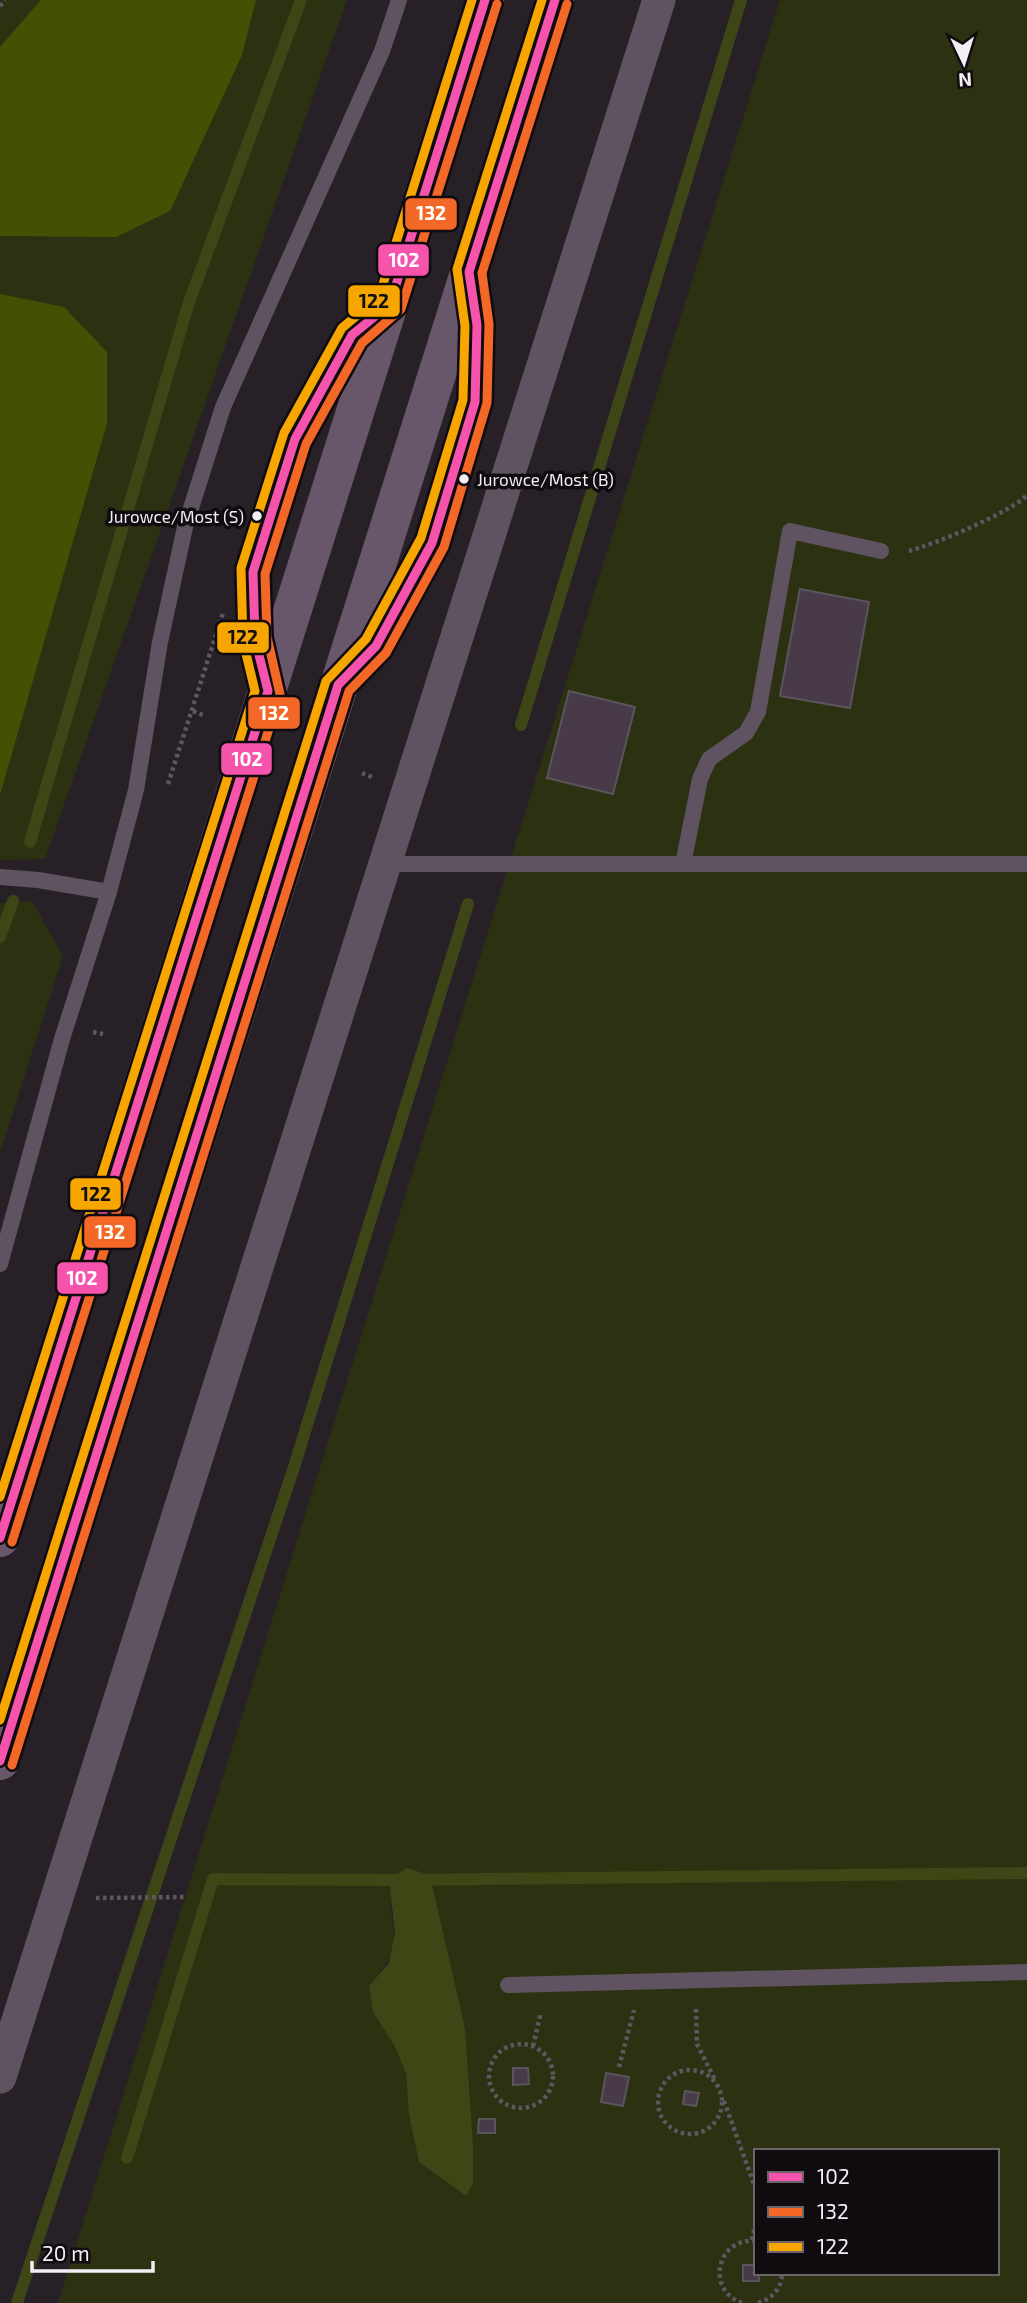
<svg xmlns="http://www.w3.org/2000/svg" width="1027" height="2303" viewBox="0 0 1027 2303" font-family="'Exo 2',sans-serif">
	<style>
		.green { fill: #2c3111; fill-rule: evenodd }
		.forest { fill: #465005 }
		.water { fill: #3e4616 }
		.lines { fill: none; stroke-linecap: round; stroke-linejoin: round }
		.stream { stroke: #3e4616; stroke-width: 12 }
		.building { fill: #493a4a; stroke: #5a555a; stroke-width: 2 }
		.path { stroke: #5f5760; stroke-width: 4.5; stroke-dasharray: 3.5 3.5; stroke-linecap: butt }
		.lane { stroke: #5f5361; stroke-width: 16 }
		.street { stroke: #5f5361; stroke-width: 33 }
		.highway { stroke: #68576a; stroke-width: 38 }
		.bus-1-casing { stroke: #0f0b0f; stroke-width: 14 }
		.bus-2-casing { stroke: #0f0b0f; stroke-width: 14 }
		.bus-3-casing { stroke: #0f0b0f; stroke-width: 14 }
		.bus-1 { stroke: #f653ac; stroke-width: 9 }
		.bus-2 { stroke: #f36827; stroke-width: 9 }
		.bus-3 { stroke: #f7a600; stroke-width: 9 }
		.bus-dot { fill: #f4edf4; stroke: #0f0b0f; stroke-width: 2.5 }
		.labels { text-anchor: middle; stroke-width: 7; stroke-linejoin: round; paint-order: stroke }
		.bus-label { font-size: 17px; fill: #f4edf4; stroke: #0f0b0f; text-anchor: start }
		.line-badge { stroke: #0f0b0f; stroke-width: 2.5 }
		.badge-label { font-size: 19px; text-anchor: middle; font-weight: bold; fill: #fff }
		.pale-badge-label { font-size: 19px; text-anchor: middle; font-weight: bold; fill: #111 }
	</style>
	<rect width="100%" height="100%" fill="#272127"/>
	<g class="green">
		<polygon points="0,0 347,0 45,859 0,860"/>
		<path d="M780 0H1027V2303H58ZM430 1875 465 2028 473 2144 466 2196 419 2162 409 2115 406 2073 394 2045 373 2012 369 1986C396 1955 398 1945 390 1905ZM756 2151H997V2273H756Z"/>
		<polygon points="32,901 63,956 0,1153 0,903"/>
	</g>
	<g class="forest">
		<polygon points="41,0 256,0 242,55 170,211 116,237 0,236 0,47"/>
		<polygon points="0,294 64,307 107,352 107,423 0,795"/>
	</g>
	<polygon class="water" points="406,1868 430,1875 465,2028 473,2144 473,2183 466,2196 419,2162 409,2115 406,2073 394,2045 373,2012 369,1986 389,1963 395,1932 389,1880"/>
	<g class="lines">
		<g class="stream">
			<polyline points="521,725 741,0"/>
			<polyline points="30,842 189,302 301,0"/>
			<polyline points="0,937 13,901"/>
			<polyline points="127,2158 213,1879 389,1880 1027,1873"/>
			<polyline points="17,2303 294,1467 468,904"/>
		</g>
	</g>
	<g class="building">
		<polygon points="800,589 869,602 850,708 780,696"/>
		<polygon points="569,691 635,707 613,794 547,778"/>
		<polygon points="513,2068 528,2068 529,2084 513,2085"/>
		<polygon points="606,2073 629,2077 623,2106 601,2102"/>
		<polygon points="685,2091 699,2093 696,2106 683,2104"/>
		<polygon points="479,2119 495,2119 495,2133 478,2133"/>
		<polygon points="743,2265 756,2265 756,2273 759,2273 759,2281 743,2281"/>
	</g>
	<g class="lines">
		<g class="path">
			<polyline points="0,6 5,0"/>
			<path d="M909 551C935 544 1010 513 1027 495"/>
			<polyline points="193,711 205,716"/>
			<polyline points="362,773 374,778"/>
			<polyline points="168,784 223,613"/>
			<polyline points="93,1032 103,1034"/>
			<polyline points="96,1898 185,1897"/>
			<polyline points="696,2009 697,2044 715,2080"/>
			<circle cx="521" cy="2076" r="32"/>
			<polyline points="533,2046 541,2012"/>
			<polyline points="619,2067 634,2010"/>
			<circle cx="690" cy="2102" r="32"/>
			<polyline points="724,2101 756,2190"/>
			<polyline points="752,2240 756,2221"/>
			<path d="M742 2303C705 2290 717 2237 756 2241"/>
			<path d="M758 2303C772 2299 782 2288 782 2273"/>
		</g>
		<g class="lane">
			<polyline points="357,666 376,646 432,543 475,402 477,325 472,297"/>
			<polyline points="263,674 255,639 253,572 295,439 352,335 377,314"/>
			<polyline points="384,864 1027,864"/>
			<polyline points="683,864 700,779 709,759 746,733 758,712 790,531 881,551"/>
			<polyline points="0,877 38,880 109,892"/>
			<polyline points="0,1264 62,1039 109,892 136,790 160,642 185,527 223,407 382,51 399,0"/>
			<polyline points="508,1985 1027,1972"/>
		</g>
		<polyline class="street" points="0,2077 659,0"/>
		<g class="highway">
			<polyline points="0,1538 485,0"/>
			<polyline points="0,1761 555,0"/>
		</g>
		<g class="bus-1-casing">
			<g id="bus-1">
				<polyline points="0,1538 268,691 255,639 253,572 295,439 352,335 390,304 485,0"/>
				<polyline points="0,1761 338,685 376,646 432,543 475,402 477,325 469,272 555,0"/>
			</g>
		</g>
		<g class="bus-2-casing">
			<g id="bus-2">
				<polyline points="12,1542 280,694 267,637 265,574 306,444 362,343 401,309 497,4"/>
				<polyline points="12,1765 349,691 386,653 444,547 487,403 489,324 482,273 567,4"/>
			</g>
		</g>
		<g class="bus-3-casing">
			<g id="bus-3">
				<polyline points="0,1497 255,691 243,641 241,568 284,433 342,328 379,297 472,0"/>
				<polyline points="0,1720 326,681 366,639 421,538 463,400 465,326 457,269 542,0"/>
			</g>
		</g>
		<use href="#bus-1" class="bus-1"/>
		<use href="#bus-2" class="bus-2"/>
		<use href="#bus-3" class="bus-3"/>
	</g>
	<g class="bus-dot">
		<circle cx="464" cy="479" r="6"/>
		<circle cx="257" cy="516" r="6"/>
	</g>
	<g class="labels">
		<g class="bus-label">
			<text x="477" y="486">Jurowce/Most (B)</text>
			<text x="244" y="523" text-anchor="end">Jurowce/Most (S)</text>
		</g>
	</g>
	<g class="line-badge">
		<rect x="404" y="197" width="54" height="34" rx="7" fill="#f36827"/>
		<rect x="377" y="243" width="53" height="34" rx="7" fill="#f653ac"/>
		<rect x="347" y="284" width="54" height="34" rx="7" fill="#f7a600"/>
		<rect x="216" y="621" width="54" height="33" rx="7" fill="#f7a600"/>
		<rect x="247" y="696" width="54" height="34" rx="7" fill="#f36827"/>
		<rect x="220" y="742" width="53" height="34" rx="7" fill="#f653ac"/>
		<rect x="69" y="1177" width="53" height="34" rx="7" fill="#f7a600"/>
		<rect x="83" y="1215" width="54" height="34" rx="7" fill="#f36827"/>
		<rect x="56" y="1261" width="53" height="34" rx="7" fill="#f653ac"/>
	</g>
	<g class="badge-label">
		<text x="431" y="220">132</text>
		<text x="404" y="267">102</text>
		<text x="274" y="720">132</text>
		<text x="247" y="766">102</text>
		<text x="110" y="1239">132</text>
		<text x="82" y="1285">102</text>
	</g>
	<g class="pale-badge-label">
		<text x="374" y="308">122</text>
		<text x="243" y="644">122</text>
		<text x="96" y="1201">122</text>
	</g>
	<rect x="754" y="2149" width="245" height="126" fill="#0f0b0f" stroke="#6b656b" stroke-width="2"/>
	<rect x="768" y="2172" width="35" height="10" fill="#f653ac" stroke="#6b656b" stroke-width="2"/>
	<text x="817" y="2184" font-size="21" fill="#f4edf4">102</text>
	<rect x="768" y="2207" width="35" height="10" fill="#f36827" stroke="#6b656b" stroke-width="2"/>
	<text x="817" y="2219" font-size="21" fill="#f4edf4">132</text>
	<rect x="768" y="2242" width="35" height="10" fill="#f7a600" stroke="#6b656b" stroke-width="2"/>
	<text x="817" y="2254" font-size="21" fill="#f4edf4">122</text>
	<g transform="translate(964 63) rotate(176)" stroke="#0f0b0f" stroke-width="5" paint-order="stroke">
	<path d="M0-5L12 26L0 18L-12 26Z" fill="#f4edf4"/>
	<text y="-10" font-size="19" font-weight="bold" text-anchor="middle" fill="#f4edf4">N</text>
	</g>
	<path d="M32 2261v10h121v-10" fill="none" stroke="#f4edf4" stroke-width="3.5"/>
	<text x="42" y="2261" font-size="21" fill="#f4edf4" stroke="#0f0b0f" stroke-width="5" paint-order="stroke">20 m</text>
</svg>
